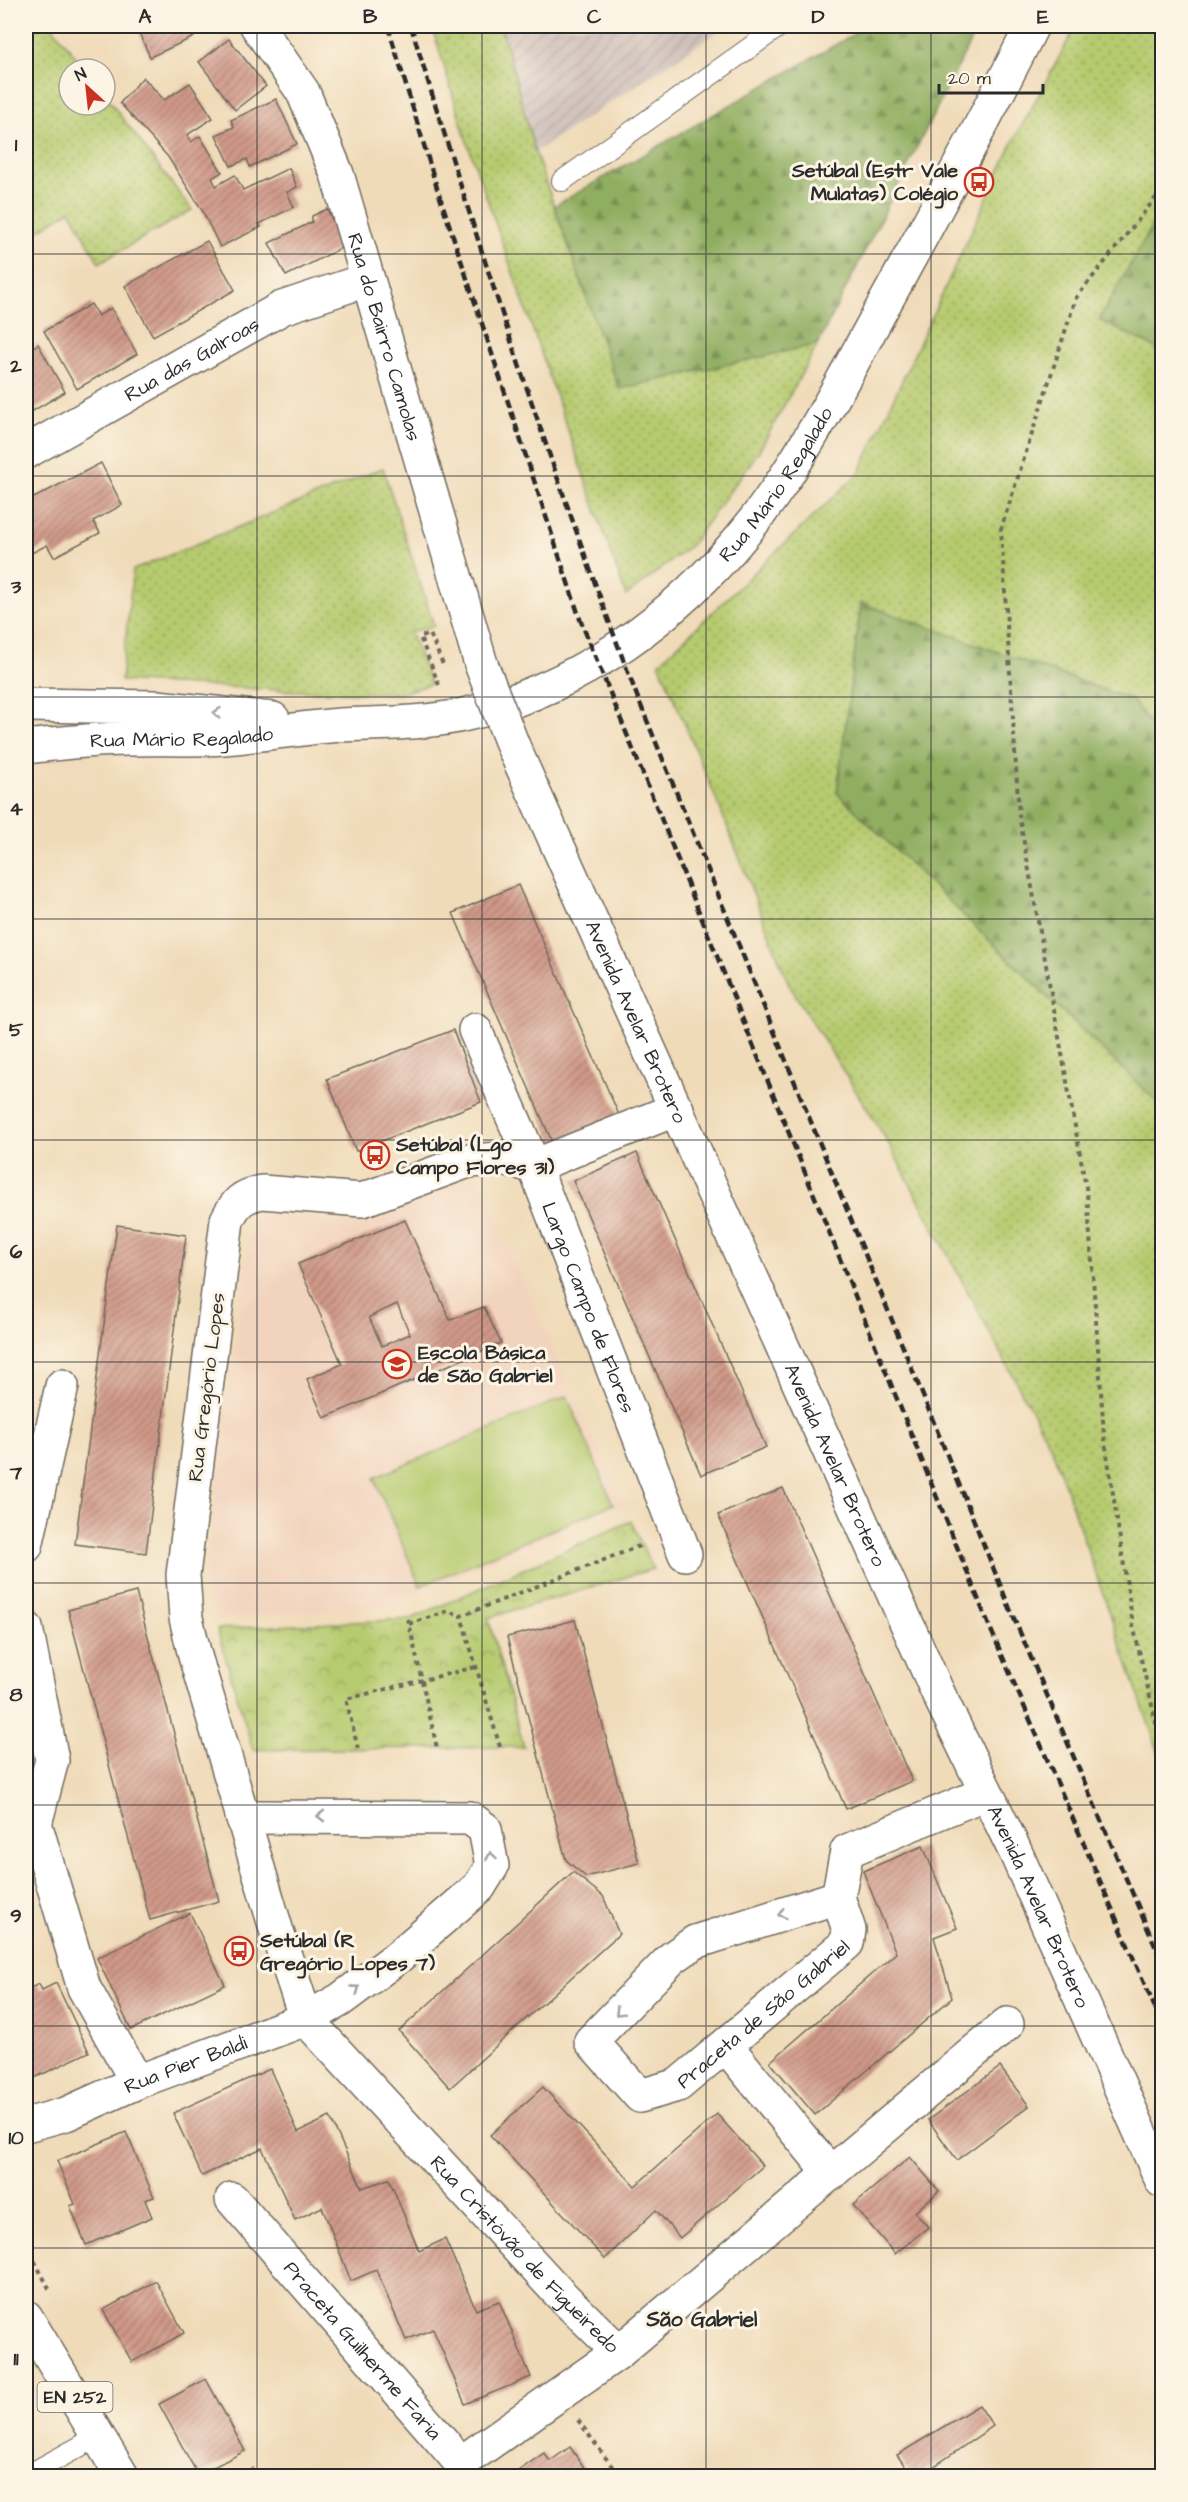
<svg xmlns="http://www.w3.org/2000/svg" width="1188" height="2502" viewBox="0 0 1188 2502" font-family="'Architects Daughter',sans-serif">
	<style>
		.built { fill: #f2d4be }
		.industrial { fill: url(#industrial-furrows) }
		.grass { fill: url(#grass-dots); stroke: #707a4c; stroke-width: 1.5 }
		.forest { fill: url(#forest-firs); stroke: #5e6c46; stroke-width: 1.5 }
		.park { fill: url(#park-crowns); stroke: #707a4c; stroke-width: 1.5 }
		.pitch { fill: #b6ca6e; stroke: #707a4c; stroke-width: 1.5 }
		.building { fill: url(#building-hatch); fill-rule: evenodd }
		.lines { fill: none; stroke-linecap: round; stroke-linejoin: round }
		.lane-casing { stroke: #70695d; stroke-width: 22 }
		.street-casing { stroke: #70695d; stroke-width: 36 }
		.secondary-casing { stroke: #70695d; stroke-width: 36 }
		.primary-casing { stroke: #70695d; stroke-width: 36 }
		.path { stroke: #70695d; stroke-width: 4; stroke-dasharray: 4.5 4.5; stroke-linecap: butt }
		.lane { stroke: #fff; stroke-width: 20 }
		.street { stroke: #fff; stroke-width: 33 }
		.secondary { stroke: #fff; stroke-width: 33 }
		.primary { stroke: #fff; stroke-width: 33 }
		.rail { stroke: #2b2b2b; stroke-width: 4.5; stroke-dasharray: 9 4.5; stroke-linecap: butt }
		.street-bridge-casing { stroke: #70695d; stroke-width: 36; stroke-linecap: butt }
		.street-bridge { stroke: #fff; stroke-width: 33 }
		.oneway { stroke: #a0a0a0 }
		.grid { fill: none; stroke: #2b2b2b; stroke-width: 1.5; stroke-opacity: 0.55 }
		.labels { text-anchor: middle; stroke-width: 6; stroke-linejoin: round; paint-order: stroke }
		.shield { fill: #fcf5e5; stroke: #6a6863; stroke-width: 1.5 }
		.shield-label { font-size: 18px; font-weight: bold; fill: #2b2b2b }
		.poi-label { font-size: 20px; font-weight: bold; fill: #2b2b2b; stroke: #fcf5e5; text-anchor: start }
		.street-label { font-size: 20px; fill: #2b2b2b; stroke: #fcf5e5 }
		.neighbourhood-label { font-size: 21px; font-weight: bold; fill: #2b2b2b; stroke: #fcf5e5 }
		.neatline { fill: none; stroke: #2b2b2b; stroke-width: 2 }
		.grid-label { font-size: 20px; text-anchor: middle; font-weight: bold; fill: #2b2b2b }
	</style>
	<defs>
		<pattern id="industrial-furrows" width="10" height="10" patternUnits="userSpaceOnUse" patternTransform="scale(1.5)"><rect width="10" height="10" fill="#cfc0ba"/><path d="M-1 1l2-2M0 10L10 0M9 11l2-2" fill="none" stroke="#b2a5a0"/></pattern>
		<pattern id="grass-dots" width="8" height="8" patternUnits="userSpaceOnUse" patternTransform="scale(1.5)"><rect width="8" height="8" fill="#b6ca6e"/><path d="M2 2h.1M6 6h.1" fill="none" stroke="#94a45b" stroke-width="1.8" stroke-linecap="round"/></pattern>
		<pattern id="forest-firs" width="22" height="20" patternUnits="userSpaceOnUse" patternTransform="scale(1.5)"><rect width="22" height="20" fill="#90ae61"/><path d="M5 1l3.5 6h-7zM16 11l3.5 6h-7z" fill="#768e50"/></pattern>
		<pattern id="park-crowns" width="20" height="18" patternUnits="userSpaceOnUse" patternTransform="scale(1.5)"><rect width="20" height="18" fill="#b6ca6e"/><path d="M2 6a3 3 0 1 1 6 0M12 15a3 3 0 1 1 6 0" fill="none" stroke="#94a45b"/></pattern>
		<pattern id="building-hatch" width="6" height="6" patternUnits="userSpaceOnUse" patternTransform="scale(1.5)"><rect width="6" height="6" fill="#d09989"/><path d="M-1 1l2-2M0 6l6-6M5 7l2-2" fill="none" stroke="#a97d70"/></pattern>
	</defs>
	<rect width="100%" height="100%" fill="#fcf5e5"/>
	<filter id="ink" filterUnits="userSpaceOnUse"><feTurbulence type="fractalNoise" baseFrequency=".0167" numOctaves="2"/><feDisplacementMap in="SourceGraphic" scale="12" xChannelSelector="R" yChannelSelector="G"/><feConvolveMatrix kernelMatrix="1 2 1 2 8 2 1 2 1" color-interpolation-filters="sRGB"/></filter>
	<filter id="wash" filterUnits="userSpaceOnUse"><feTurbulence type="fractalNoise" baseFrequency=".008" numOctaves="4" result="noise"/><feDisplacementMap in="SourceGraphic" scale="24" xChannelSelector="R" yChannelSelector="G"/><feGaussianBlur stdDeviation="1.35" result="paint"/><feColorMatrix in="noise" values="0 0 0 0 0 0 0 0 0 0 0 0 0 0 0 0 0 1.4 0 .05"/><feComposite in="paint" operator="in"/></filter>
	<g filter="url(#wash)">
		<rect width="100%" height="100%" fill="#f0dbb9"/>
		<polygon class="built" points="477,1175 623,1504 388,1606 218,1619 204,1587 251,1225 272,1211 338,1224"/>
		<polygon class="industrial" points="501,26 726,26 535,152"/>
		<g class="grass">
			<polygon points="43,26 52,26 85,69 69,69 69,105 105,105 105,95 192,210 99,263 70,210 26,239 26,38"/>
			<polygon points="432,26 501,26 535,152 619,388 818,344 759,451 691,545 626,596 466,139"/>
			<polygon points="1076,26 1162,26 1162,190 1159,214 1099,320 1162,351 1162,741 1132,700 861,603 837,793 1162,1107 1162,1762 1052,1449 886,1139 789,985 720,808 659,663 859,473 1012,144"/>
			<polygon points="383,468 434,626 410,632 431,684 400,694 294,691 121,681 133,570"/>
		</g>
		<g class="forest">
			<polygon points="868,26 978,26 818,344 619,389 554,206"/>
			<polygon points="1162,190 1162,351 1099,320 1159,214"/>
			<polygon points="861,603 1132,700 1162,741 1162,1107 837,793"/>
		</g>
		<polygon class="park" points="631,1521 653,1569 488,1618 524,1747 253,1750 217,1629 411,1619"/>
		<polygon class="pitch" points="567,1396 613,1504 420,1586 374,1478"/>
		<g id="blocks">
			<g class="building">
				<polygon points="136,26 188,26 194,37 150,57"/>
				<polygon points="229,39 266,86 235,110 199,62"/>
				<polygon points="143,77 164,100 190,83 213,118 187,135 191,142 200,136 222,172 212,178 216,186 235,175 243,190 289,168 297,187 287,192 294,207 259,224 261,227 220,247 202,210 168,157 120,103"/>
				<polygon points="276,99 297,144 250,167 247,159 231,166 216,135 234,127 231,120"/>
				<polygon points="327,209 345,246 286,276 269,243 312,222 312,216"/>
				<polygon points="207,241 235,290 153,336 125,286"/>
				<polygon points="91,304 98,316 111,308 137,354 77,389 44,331"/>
				<polygon points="38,344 65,392 26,415 26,352"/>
				<polygon points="101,463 122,505 93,521 100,533 54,557 47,545 26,556 26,502"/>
				<polygon points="518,885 619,1115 553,1144 453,913"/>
				<polygon points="453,1030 481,1102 356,1151 327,1079"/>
				<polygon points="637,1153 766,1447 701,1475 573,1181"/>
				<path d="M405 1220 450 1320 484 1307 501 1343 324 1418 307 1379 342 1364 298 1264ZM397 1304 410 1334 382 1346 369 1317Z"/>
				<polygon points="117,1225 186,1235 146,1553 75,1544"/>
				<polygon points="783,1488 912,1781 846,1809 718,1515"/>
				<polygon points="136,1592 219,1901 150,1920 68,1610"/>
				<polygon points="575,1620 639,1863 586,1877 566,1860 507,1637"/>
				<polygon points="923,1846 957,1928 934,1937 952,1998 815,2115 770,2062 896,1953 863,1871"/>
				<polygon points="573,1872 603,1896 619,1934 450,2088 399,2031"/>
				<polygon points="190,1913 225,1985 131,2030 97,1958"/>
				<polygon points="56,1983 89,2052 26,2082 26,1990 39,1984 42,1990"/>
				<polygon points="1000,2067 1029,2106 957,2160 928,2120"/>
				<polygon points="270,2069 298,2132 330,2117 362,2188 389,2179 419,2251 445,2239 476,2310 499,2301 531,2377 465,2404 433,2329 406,2340 376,2270 351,2281 322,2207 295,2220 262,2148 202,2176 173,2113"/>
				<polygon points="543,2087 635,2186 717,2114 763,2166 680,2238 656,2210 605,2259 490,2135"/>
				<polygon points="126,2132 154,2197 145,2200 152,2217 86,2245 70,2206 75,2204 57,2161"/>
				<polygon points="910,2157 939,2191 915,2212 928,2227 895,2254 853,2205"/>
				<polygon points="156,2281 184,2333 132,2362 103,2310"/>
				<polygon points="206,2379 245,2451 198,2475 159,2404"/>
				<polygon points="979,2405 993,2426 920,2476 912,2476 897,2455"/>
				<polygon points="570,2447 590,2476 511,2476 544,2453 550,2461"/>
				<polygon points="252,2468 257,2476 237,2476"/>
			</g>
		</g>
	</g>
	<g filter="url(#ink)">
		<use href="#blocks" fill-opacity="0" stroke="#70695d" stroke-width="1.5"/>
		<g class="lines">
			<g class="lane-casing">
				<g id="lane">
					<polyline points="562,181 780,26"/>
					<polyline points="26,2476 99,2436"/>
				</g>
			</g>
			<g class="street-casing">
				<g id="street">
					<path id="s1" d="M257 26 303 92 337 174 481 664"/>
					<path id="s2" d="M26 452 282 308 366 280"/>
					<path id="s3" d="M513 746 938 1693 1015 1851 1162 2181"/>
					<path id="s4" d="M475 1030 534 1166 685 1554"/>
					<path id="s5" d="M677 1109 534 1166 502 1159 468 1161 362 1200 262 1192C242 1196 236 1202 227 1220L183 1575 186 1618 195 1656 277 1932 306 2019 559 2293 619 2352 1007 2024"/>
					<polyline points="26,1546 62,1386"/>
					<polyline points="26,1628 52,1760 35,1824"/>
					<polyline points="26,1793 84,1988 137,2082"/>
					<path id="s6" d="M838 1897 695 1942 672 1958 591 2041 640 2096 678 2085 847 1943 849 1930 838 1897 847 1851 986 1793"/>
					<polyline points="726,2046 831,2174"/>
					<path id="s7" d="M26 2125 66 2114 137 2082 306 2019 340 2000 399 1956 479 1887 492 1866 485 1829 470 1818 242 1817"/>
					<path id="s8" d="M232 2199 461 2463 619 2352"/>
				</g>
			</g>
			<g class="secondary-casing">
				<g id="secondary">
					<polyline points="26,705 157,707 273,719"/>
					<path id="s9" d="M26 747C60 743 94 739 128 739 160 738 192 740 224 738 263 735 301 728 340 725 381 723 422 724 463 715 592 687 705 596 778 488 817 431 848 370 881 310 933 216 984 121 1032 26"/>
				</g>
			</g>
			<g class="primary-casing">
				<polyline id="primary" points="26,2317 122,2476"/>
			</g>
			<g class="path">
				<polyline points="1162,190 1076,298 1001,529 1019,815 1087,1193 1104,1434 1133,1625 1162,1748"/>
				<polyline points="439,685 420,637 430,634 444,667"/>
				<polyline points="408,1619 437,1748"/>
				<polyline points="409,1624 448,1611 461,1616"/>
				<polyline points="500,1747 461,1616 642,1545"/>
				<polyline points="358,1749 346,1699 476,1667"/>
				<polyline points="26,2245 51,2292"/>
				<polyline points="578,2420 619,2476"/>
			</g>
			<use href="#lane" class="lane"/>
			<use href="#street" class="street"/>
			<use href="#secondary" class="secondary"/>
			<use href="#primary" class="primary"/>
			<g class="rail">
				<polyline points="388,26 437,188 580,619 988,1623 1162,2024"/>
				<path d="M411 26C480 251 553 476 637 696L1010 1609 1162 1962"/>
			</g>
			<g class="street-bridge-casing">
				<polyline id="street-bridge" points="481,664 513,746"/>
			</g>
			<use href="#street-bridge" class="street-bridge"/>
		</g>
		<defs><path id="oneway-chevron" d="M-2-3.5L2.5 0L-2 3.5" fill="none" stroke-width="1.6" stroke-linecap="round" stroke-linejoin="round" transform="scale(1.5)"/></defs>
		<g class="oneway">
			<use href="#oneway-chevron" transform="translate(217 713) rotate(-174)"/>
			<use href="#oneway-chevron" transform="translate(321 1816) rotate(180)"/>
			<use href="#oneway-chevron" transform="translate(491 1856) rotate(-98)"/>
			<use href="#oneway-chevron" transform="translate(782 1914) rotate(163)"/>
			<use href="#oneway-chevron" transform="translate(356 1989) rotate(-36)"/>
			<use href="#oneway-chevron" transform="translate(619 2012) rotate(135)"/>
		</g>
	</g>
	<path class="grid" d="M257 26V2476M482 26V2476M706 26V2476M931 26V2476M26 254H1162M26 476H1162M26 697H1162M26 919H1162M26 1140H1162M26 1362H1162M26 1583H1162M26 1805H1162M26 2026H1162M26 2248H1162"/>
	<defs>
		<g id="bus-ring" transform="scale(1.5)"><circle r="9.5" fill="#fcf5e5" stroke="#c8321e" stroke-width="1.5"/><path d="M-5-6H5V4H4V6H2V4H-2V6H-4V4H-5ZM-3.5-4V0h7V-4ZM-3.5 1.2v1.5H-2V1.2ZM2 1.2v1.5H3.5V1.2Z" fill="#c8321e"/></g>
		<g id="school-ring" transform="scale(1.5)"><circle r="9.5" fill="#fcf5e5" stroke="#c8321e" stroke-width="1.5"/><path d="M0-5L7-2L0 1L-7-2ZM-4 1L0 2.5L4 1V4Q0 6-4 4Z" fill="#c8321e"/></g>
	</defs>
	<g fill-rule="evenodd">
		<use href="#bus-ring" x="979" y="182"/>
		<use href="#bus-ring" x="375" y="1155"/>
		<use href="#school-ring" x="397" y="1364"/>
		<use href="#bus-ring" x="239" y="1951"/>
	</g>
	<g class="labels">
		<rect class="shield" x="37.5" y="2382" width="75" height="30" rx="4.5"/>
		<g class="shield-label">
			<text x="75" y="2403">EN 252</text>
		</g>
		<g class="poi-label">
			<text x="958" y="177" text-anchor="end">Setúbal (Estr Vale<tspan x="958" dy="23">Mulatas) Colégio</tspan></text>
			<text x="396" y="1151">Setúbal (Lgo<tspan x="396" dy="23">Campo Flores 31)</tspan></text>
			<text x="418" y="1359">Escola Básica<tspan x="418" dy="23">de São Gabriel</tspan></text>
			<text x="260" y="1947">Setúbal (R<tspan x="260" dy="23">Gregório Lopes 7)</tspan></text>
		</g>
		<g class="street-label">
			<text dy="7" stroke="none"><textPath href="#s1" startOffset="339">Rua do Bairro Camolas</textPath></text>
			<text dy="7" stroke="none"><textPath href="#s2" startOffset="190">Rua das Galroas</textPath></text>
			<text dy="7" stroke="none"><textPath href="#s9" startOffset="838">Rua Mário Regalado</textPath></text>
			<text dy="7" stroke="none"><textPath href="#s9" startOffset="156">Rua Mário Regalado</textPath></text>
			<text dy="7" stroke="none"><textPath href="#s3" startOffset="302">Avenida Avelar Brotero</textPath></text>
			<text dy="7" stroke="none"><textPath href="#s4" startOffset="300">Largo Campo de Flores</textPath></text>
			<text transform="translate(206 1387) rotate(-83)" y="7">Rua Gregório Lopes</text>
			<text dy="7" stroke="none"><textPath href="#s3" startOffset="788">Avenida Avelar Brotero</textPath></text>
			<text dy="7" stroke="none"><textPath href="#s3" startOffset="1274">Avenida Avelar Brotero</textPath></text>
			<text dy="7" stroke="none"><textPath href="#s6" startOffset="518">Praceta de São Gabriel</textPath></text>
			<text dy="7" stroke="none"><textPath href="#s7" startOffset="171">Rua Pier Baldi</textPath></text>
			<text dy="7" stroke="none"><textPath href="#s5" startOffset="1622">Rua Cristóvão de Figueiredo</textPath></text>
			<text dy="7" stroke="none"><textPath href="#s8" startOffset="200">Praceta Guilherme Faria</textPath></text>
		</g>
		<g class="neighbourhood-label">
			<text x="702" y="2326">São Gabriel</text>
		</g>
	</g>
	<rect width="1188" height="2502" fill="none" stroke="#fcf5e5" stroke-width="66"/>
	<g transform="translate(87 87) rotate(333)"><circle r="28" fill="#fcf5e5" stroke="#a8a49b" stroke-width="1.5"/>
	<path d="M0-4.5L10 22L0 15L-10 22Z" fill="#c8321e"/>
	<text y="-9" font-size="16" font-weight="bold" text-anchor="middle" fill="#2b2b2b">N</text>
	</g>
	<path d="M939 84v9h104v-9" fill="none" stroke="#2b2b2b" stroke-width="3"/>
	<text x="948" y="84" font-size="18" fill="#2b2b2b" stroke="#fcf5e5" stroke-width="4.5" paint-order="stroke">20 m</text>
	<rect x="33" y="33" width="1122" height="2436" class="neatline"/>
	<g class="grid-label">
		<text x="145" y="23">A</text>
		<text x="370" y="23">B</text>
		<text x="594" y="23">C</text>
		<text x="818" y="23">D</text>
		<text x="1043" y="23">E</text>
		<text x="16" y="151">1</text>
		<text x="16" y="372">2</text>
		<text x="16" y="593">3</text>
		<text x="16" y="815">4</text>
		<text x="16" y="1036">5</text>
		<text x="16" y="1258">6</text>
		<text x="16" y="1479">7</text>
		<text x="16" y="1701">8</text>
		<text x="16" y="1922">9</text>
		<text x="16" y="2144">10</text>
		<text x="16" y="2365">11</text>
	</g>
</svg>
